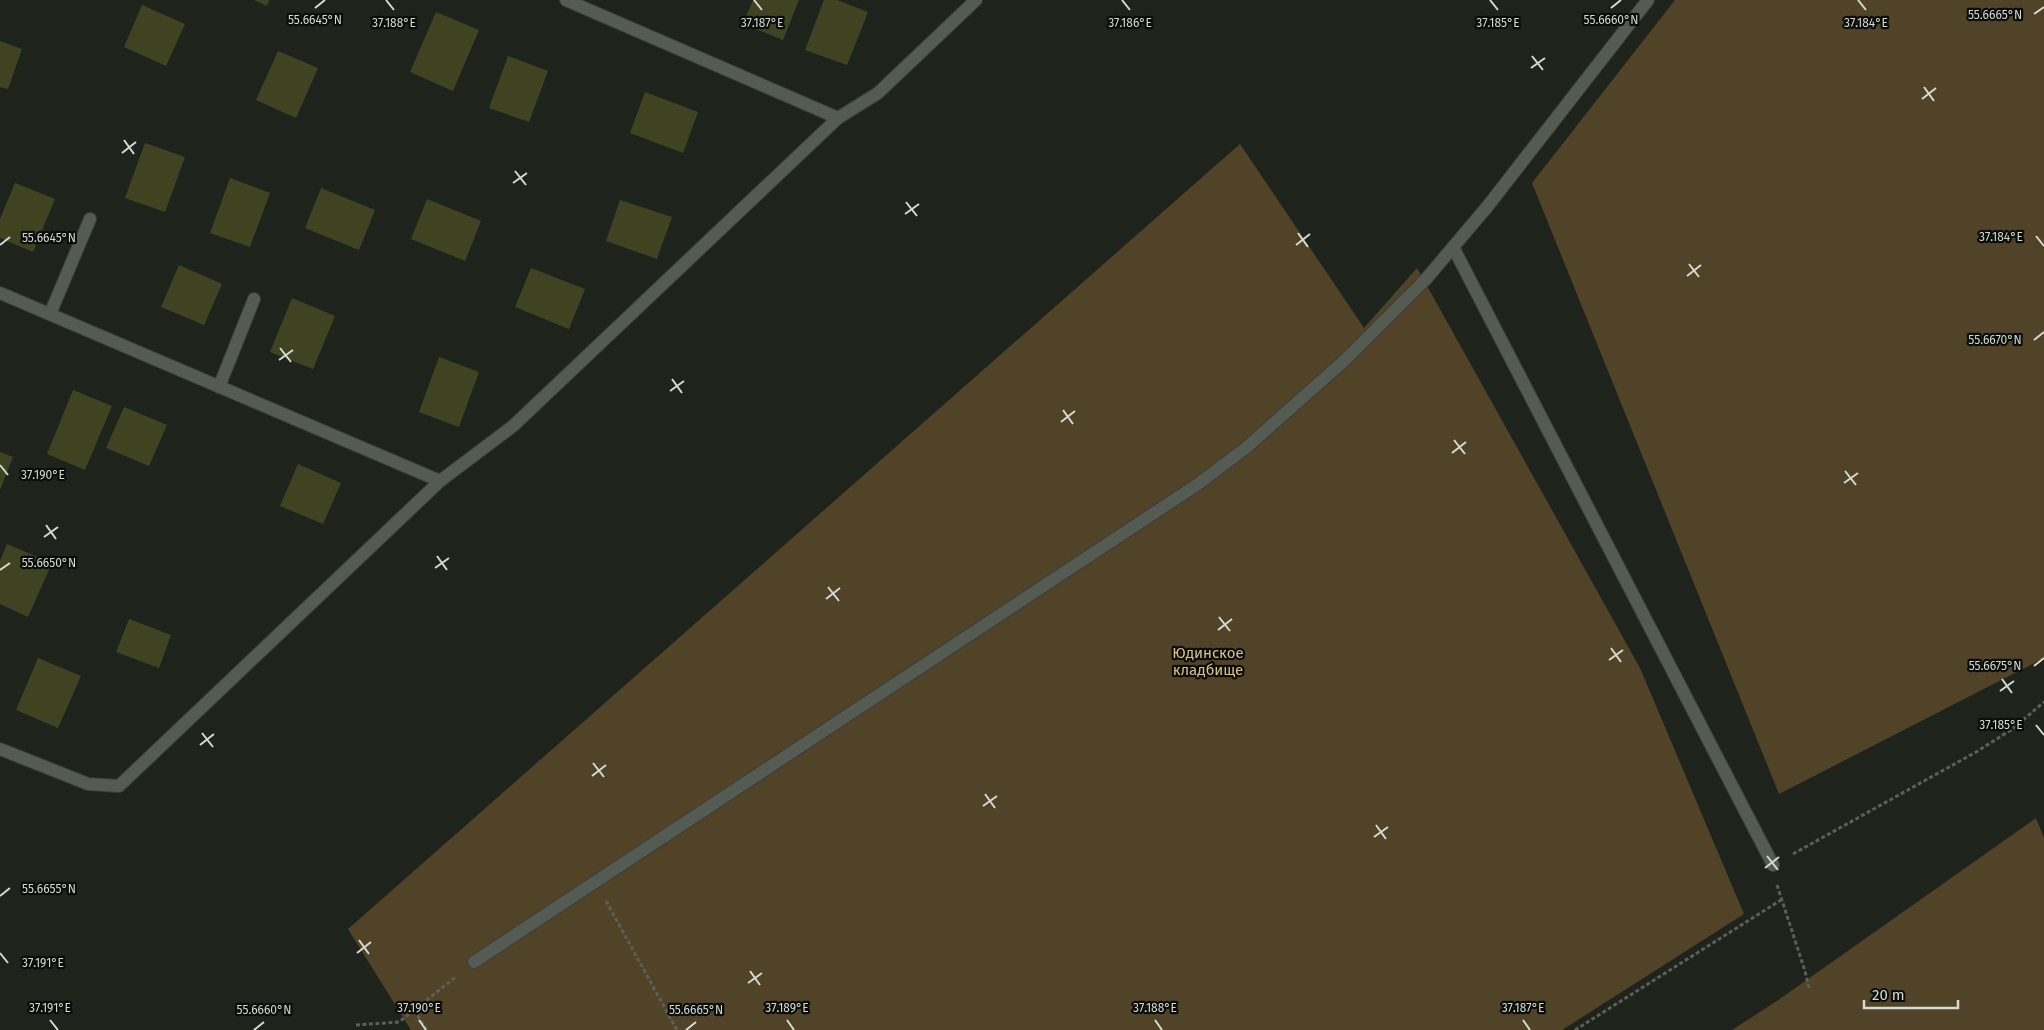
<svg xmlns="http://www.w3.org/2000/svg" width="2044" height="1030" viewBox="0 0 2044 1030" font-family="'Fira Sans',sans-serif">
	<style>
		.green { fill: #514327 }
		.building { fill: #404322 }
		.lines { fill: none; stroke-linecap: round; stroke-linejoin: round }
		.minor-casing { stroke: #393e37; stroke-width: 14 }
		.path { stroke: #5a6059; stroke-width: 3; stroke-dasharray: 4 2.5; stroke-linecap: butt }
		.minor { stroke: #545b52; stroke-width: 12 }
		.ticks { fill: none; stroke: #d4d9d3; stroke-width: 2 }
		.labels { text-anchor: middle; stroke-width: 4.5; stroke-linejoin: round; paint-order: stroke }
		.park-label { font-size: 15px; fill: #dcc086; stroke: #0a0d09 }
		.ticks-label { font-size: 12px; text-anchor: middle; fill: #d4d9d3; stroke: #0a0d09; stroke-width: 4.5; stroke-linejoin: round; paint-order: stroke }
	</style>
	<rect width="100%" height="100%" fill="#1e241c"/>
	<g class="green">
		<polygon points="1675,0 2044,0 2044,658 1779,794 1532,183"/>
		<polygon points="1240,144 1364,328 1417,268 1640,668 1744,914 1562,1030 411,1030 348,929"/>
		<polygon points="2036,818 2044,838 2044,1030 1732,1030 1777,1001"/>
	</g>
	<g class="building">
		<polygon points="254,0 269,0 267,6"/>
		<polygon points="753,0 799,0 783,40 743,24"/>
		<polygon points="824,0 837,0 868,12 847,65 805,50"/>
		<polygon points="142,5 185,24 166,66 124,47"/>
		<polygon points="436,12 479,30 453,91 410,72"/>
		<polygon points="0,41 22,49 8,89 0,87"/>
		<polygon points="278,51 318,68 296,118 256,100"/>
		<polygon points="508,56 548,71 529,122 489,108"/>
		<polygon points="645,92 698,112 683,153 630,133"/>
		<polygon points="145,143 185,157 165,212 125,198"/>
		<polygon points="230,178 270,193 250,247 210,233"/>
		<polygon points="15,183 55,199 33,252 0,238 0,219"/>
		<polygon points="321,188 375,210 359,250 305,228"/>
		<polygon points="427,199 481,221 465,261 411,239"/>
		<polygon points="620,200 672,217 657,259 606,241"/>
		<polygon points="179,265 222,284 204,325 161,307"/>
		<polygon points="531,268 585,289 569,329 515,307"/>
		<polygon points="292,298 335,316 313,369 270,352"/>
		<polygon points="439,357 479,372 459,427 419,412"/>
		<polygon points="73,390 112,406 85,470 47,454"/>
		<polygon points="124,407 167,425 149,466 106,448"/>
		<polygon points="0,452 13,457 0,490"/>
		<polygon points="298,464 341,483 323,524 280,506"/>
		<polygon points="7,544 52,563 28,617 0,604 0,561"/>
		<polygon points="129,619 171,635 159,668 116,652"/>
		<polygon points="38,658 81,676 58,728 16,710"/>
	</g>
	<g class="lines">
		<g class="minor-casing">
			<g id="minor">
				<polyline points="566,0 838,118"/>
				<polyline points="1453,247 1773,865"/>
				<polyline points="0,293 440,481"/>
				<polyline points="50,314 90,219"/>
				<polyline points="219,387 254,299"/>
				<polyline points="0,749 88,784 119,786 440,481 513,426 838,118 878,93 976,0"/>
				<polyline points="474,962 1198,484 1247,447 1345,360 1426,279 1487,207 1648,0"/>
			</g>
		</g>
		<g class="path">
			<polyline points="1793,854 1976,752 2011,730 2044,702"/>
			<polyline points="1777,885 1805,971 1809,988"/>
			<polyline points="606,901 677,1030"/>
			<polyline points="414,1010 427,1030"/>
			<polyline points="356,1025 399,1022 457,976"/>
			<polyline points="1575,1030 1781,900"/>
		</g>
		<use href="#minor" class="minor"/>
	</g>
	<path class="ticks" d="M386 0 394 10M754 0 762 10M1122 0 1130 10M1490 0 1498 10M1858 0 1866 10M315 8 325 0M1611 8 1621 0M2034 14 2044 7M1532 56 1543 70M1531 68 1545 58M1924 87 1934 101M1922 99 1936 88M124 140 134 154M122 153 136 142M515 171 526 185M513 183 527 173M906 202 917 216M905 214 919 204M1298 233 1308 247M2036 236 2044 246M0 245 10 237M1296 245 1310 234M1689 264 1699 277M1687 276 1701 265M2034 340 2044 332M280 348 291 362M279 360 293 350M672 379 682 393M670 391 684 381M1063 410 1073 424M1061 422 1075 411M1454 440 1465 454M1452 453 1466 442M0 465 8 475M1845 471 1856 485M1844 483 1858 473M46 525 56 539M44 537 58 527M437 556 447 570M435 568 449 558M0 570 10 563M828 587 839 601M826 599 840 588M1219 617 1230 631M1218 630 1232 619M1611 648 1621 662M1609 660 1623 650M2034 666 2044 658M2002 679 2012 693M2000 691 2014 681M2036 725 2044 735M202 733 213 747M200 745 214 734M593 763 604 777M592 776 606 765M985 794 995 808M983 806 997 796M1376 825 1386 839M1374 837 1388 827M1767 856 1778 870M1765 868 1779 857M0 896 10 888M359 940 369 954M0 953 8 963M357 953 371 942M750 971 760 985M748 983 762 973M50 1020 58 1030M419 1020 426 1030M787 1020 794 1030M1155 1020 1162 1030M1523 1020 1530 1030M254 1030 264 1022M686 1030 696 1022"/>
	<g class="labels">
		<g class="park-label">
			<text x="1208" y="658">Юдинское<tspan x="1208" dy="17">кладбище</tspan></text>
		</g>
	</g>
	<g class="ticks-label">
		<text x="1995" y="19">55.6665°N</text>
		<text x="315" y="24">55.6645°N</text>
		<text x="1611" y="24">55.6660°N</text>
		<text x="394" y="27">37.188°E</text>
		<text x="762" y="27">37.187°E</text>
		<text x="1130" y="27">37.186°E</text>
		<text x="1498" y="27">37.185°E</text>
		<text x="1866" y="27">37.184°E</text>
		<text x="2001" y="241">37.184°E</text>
		<text x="49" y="242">55.6645°N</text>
		<text x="1995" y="344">55.6670°N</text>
		<text x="43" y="479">37.190°E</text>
		<text x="49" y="567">55.6650°N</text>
		<text x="1995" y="670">55.6675°N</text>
		<text x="2001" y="729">37.185°E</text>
		<text x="49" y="893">55.6655°N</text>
		<text x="43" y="967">37.191°E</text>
		<text x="50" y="1012">37.191°E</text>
		<text x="419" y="1012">37.190°E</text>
		<text x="787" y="1012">37.189°E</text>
		<text x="1155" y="1012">37.188°E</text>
		<text x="1523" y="1012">37.187°E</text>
		<text x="264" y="1014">55.6660°N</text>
		<text x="696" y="1014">55.6665°N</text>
	</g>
	<path d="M1864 1000v8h94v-8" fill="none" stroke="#d4d9d3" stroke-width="2.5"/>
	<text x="1872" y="1000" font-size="15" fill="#d4d9d3" stroke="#0a0d09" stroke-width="4" paint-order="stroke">20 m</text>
</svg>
